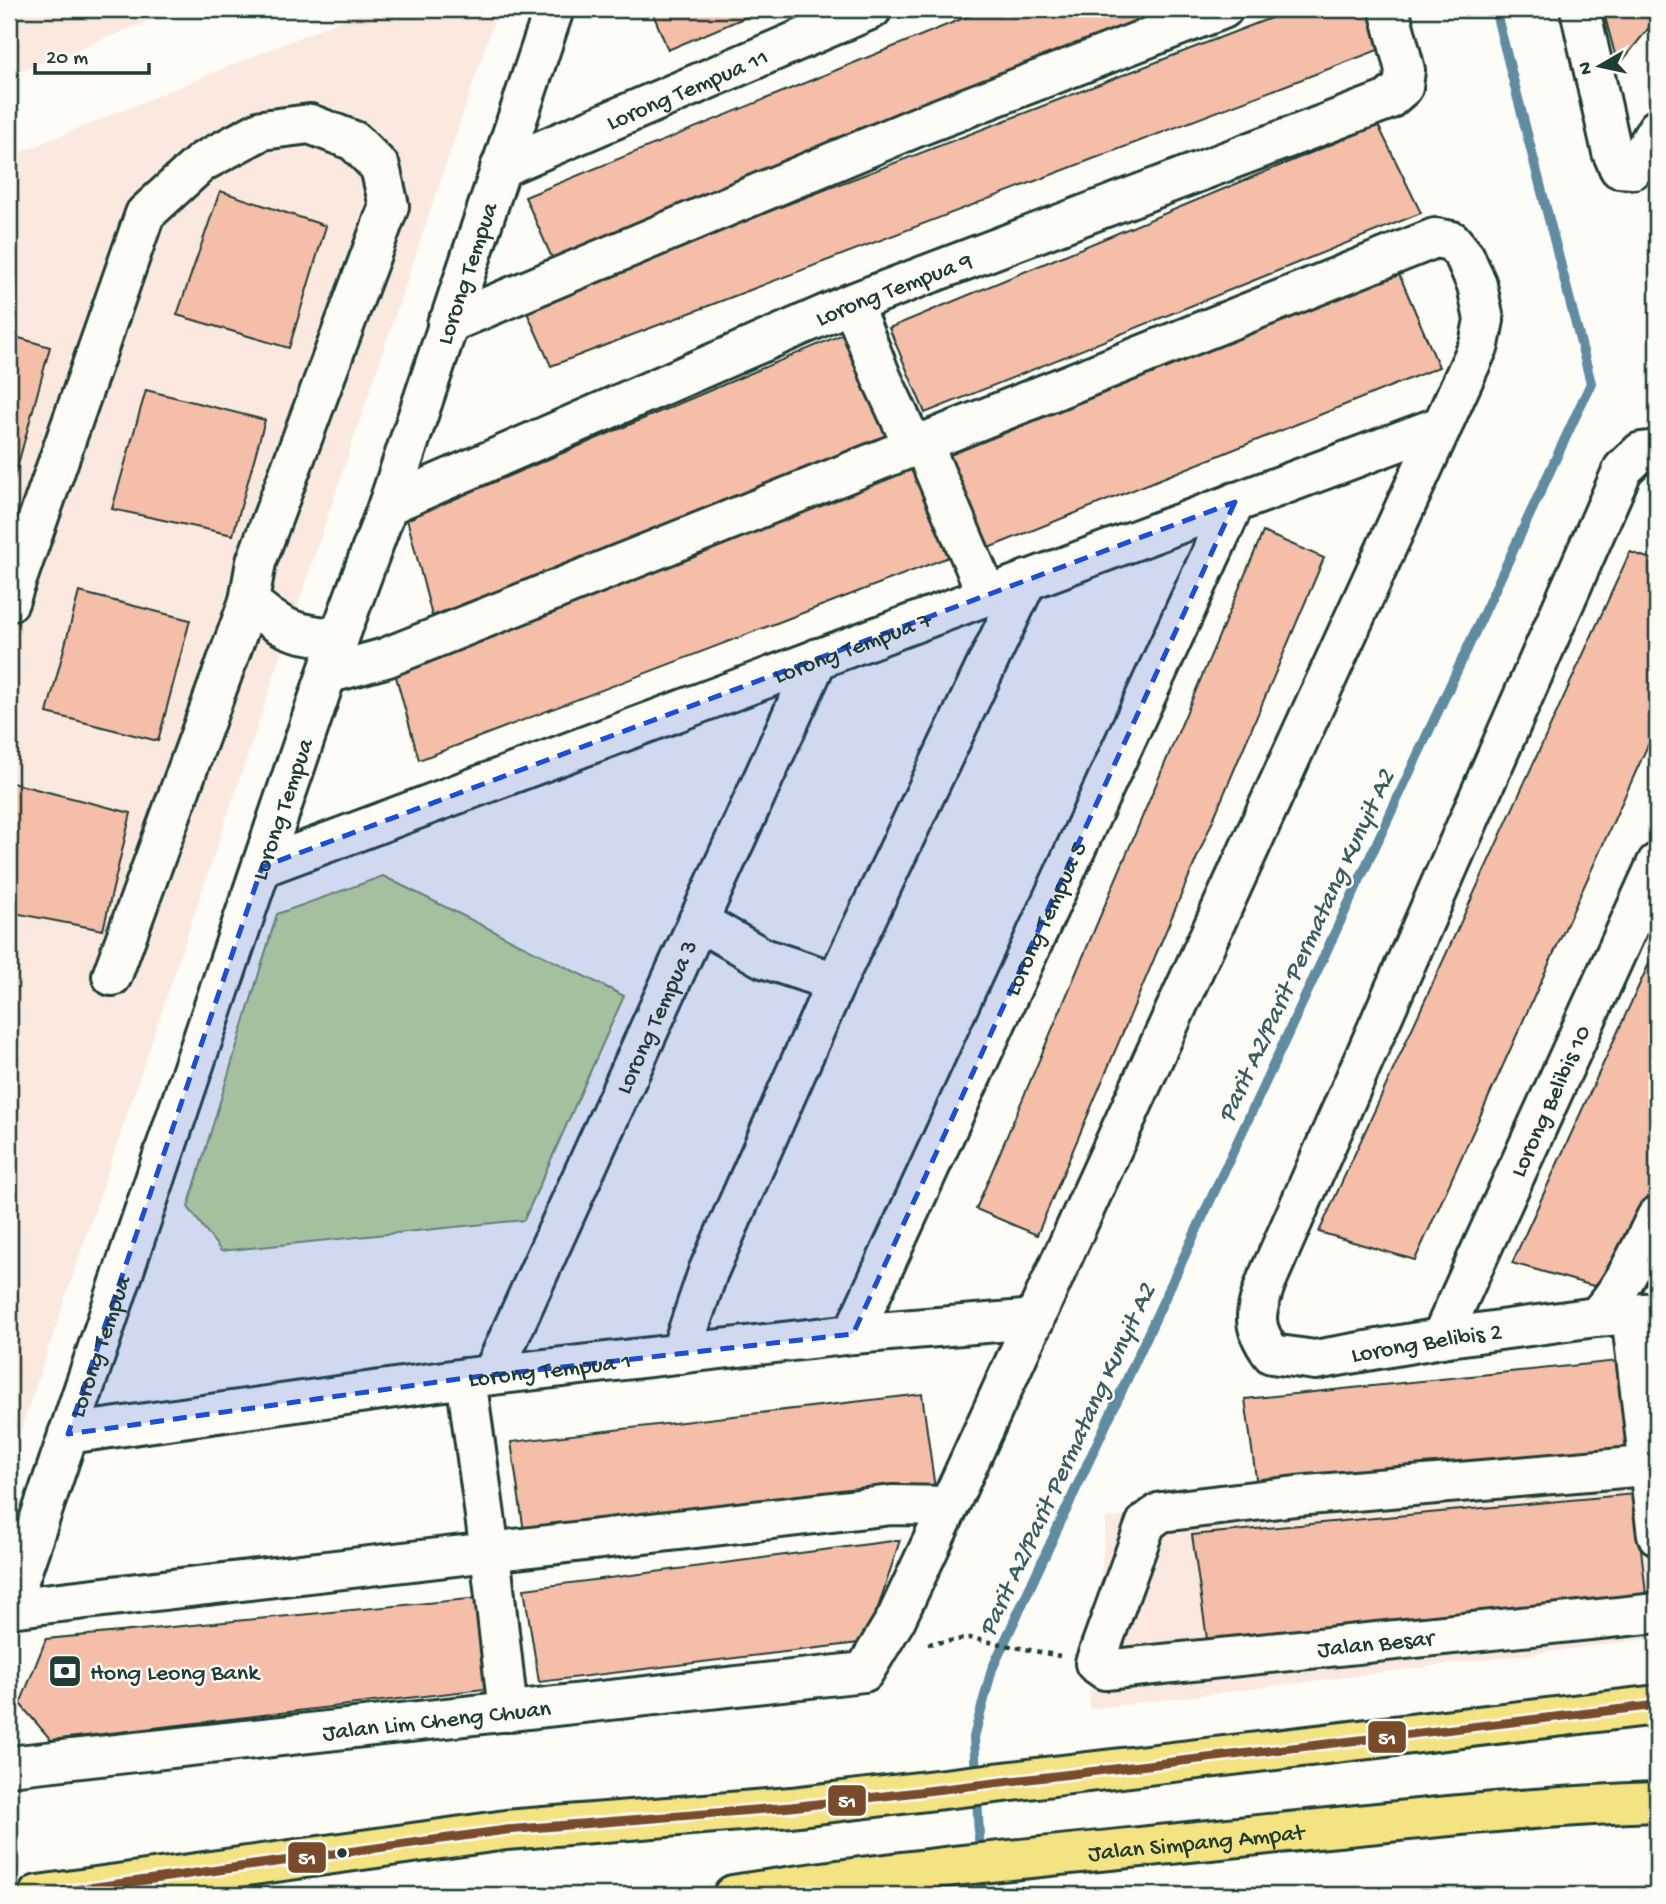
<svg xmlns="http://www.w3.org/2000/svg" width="1666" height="1904" viewBox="0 0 1666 1904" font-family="'Gochi Hand',sans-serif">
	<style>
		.built { fill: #fbe9df }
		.green { fill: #c7dc92; stroke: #738c63; stroke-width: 2 }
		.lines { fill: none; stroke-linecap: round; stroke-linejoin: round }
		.stream { stroke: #5f8ca0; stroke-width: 10 }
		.building { fill: #f5bea8; stroke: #1f3d34; stroke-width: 2 }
		.minor-casing { stroke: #1f3d34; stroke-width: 44 }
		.highway-casing { stroke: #1f3d34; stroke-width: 44 }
		.path { stroke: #1f3d34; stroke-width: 4.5; stroke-dasharray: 5 5; stroke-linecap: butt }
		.minor { stroke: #fdfcf7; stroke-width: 38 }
		.highway { stroke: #f4e382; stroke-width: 38 }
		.bus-1-casing { stroke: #fdfcf7; stroke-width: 14 }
		.bus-1 { stroke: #7a4b2a; stroke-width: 9 }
		.marked { fill: #1d4ed8; fill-opacity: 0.2; stroke: #1d4ed8; stroke-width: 5; stroke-dasharray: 14 9; stroke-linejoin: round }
		.bus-dot { fill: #1f3d34; stroke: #fdfcf7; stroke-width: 2.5 }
		.labels { text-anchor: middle; stroke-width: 5; stroke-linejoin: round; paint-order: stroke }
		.street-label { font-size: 24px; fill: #1f3d34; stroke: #fdfcf7 }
		.poi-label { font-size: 24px; fill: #1f3d34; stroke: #fdfcf7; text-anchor: start }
		.water-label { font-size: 26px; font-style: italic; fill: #3a5e61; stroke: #fdfcf7 }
		.line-badge { stroke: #fdfcf7; stroke-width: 2.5 }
		.badge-label { font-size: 19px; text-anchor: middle; font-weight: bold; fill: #fff }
	</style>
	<rect width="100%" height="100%" fill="#fdfcf7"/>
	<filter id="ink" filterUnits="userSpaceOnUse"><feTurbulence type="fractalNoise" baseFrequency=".0143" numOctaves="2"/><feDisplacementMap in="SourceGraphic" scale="14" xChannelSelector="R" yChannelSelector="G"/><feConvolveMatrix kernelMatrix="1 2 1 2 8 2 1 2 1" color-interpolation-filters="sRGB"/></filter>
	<g filter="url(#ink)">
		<g class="built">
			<polygon points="9,9 180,9 9,76"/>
			<polygon points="368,9 498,9 9,1466 9,157"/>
			<polygon points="1657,1476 1657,1638 1089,1709 1106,1518"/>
		</g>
		<polygon class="green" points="383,876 624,996 524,1220 221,1251 188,1207 277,914"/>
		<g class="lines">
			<polyline class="stream" points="982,1895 974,1737 992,1669 1591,383 1495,9"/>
		</g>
		<g class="building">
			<polygon points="651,9 765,9 668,50"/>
			<polygon points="986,9 1182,9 552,258 525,197"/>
			<polygon points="1294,9 1372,9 1386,47 551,366 524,306"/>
			<polygon points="1603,9 1657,9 1657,18 1618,66"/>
			<polygon points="1378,125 1421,213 925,413 889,328"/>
			<polygon points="220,191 326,226 289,348 177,315"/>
			<polygon points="1399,274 1439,367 986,549 945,457"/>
			<polygon points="843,334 893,439 432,616 407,519"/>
			<polygon points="9,335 50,347 14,479 9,478"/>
			<polygon points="146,390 265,420 233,535 112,509"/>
			<polygon points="912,460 954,555 419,760 395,673"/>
			<polygon points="1263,532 1324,558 1037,1235 976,1209"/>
			<polygon points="1630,552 1657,561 1657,725 1415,1260 1319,1232"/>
			<polygon points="79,592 190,620 158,741 47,713"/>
			<polygon points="12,783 131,813 103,930 9,912 9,794"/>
			<polygon points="1657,946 1657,1181 1608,1290 1512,1263"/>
			<polygon points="1618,1361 1628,1452 1258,1493 1245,1399"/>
			<polygon points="922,1394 935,1489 525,1539 511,1442"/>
			<polygon points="1635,1494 1646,1594 1207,1639 1192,1535"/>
			<polygon points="900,1540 867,1642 539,1682 524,1589"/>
			<polygon points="479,1598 493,1688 51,1740 20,1704 46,1639"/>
		</g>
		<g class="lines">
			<g class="minor-casing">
				<g id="minor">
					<polyline points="1580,9 1612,152 1619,168 1633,169 1657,129"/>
					<path id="s1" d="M500 168 872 9"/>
					<polyline points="852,303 882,379 914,448"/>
					<polyline points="447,324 919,126 1223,9"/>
					<polyline points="923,444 987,595"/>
					<path id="s2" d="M1657 450 1641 452 1623 469 1266 1282C1255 1313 1251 1326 1272 1354L1315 1360 1441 1338 1596 1317 1657 1312"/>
					<path id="s3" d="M388 505 852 303 1388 100 1403 87 1405 70 1389 9"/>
					<path d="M9 602 145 214 202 162 262 130 310 124 354 141 380 167 389 206 256 562 249 601C280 630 297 635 339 638"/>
					<path id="s4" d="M262 867 1443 425"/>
					<polyline points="698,921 763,958 836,982"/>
					<polyline points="112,976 249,601"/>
					<polyline points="1631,1314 1657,1535"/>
					<path d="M1596 1317C1624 1289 1639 1251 1657 1216"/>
					<path id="s5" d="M853 1334 1235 502"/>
					<path id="s6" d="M1441 1338 1657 863"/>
					<polyline points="680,1354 708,1272 836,982 1027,580"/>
					<path id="s7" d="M492 1375 818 658"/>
					<polyline points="466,1378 490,1552 508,1712"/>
					<path id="s8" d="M68 1434 466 1378 853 1334 1035 1319"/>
					<path id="s9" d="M1657 1465 1296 1496 1161 1512 1146 1523 1142 1534 1095 1663 1105 1670 1657 1613"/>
					<polyline points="9,1608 892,1505 949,1506"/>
					<path id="s10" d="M9 1609 339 638 388 505 554 9"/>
					<path id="s11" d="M9 1766 864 1672 896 1619 949 1506 1479 345 1484 320 1477 285 1465 257 1452 241 1435 238 385 658 327 674"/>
				</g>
			</g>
			<g class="highway-casing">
				<g id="highway">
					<polyline points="38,1895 506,1830 791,1807 1657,1705"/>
					<path id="s12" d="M733 1895C897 1869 1064 1855 1229 1838 1372 1824 1514 1807 1657 1802"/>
				</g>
			</g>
			<polyline class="path" points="928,1644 970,1638 1060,1656"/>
			<use href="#minor" class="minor"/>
			<use href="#highway" class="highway"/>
			<g class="bus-1-casing">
				<polyline id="bus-1" points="38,1895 506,1830 791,1807 1657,1705"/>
			</g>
			<use href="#bus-1" class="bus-1"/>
		</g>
	</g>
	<path class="marked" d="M1235 502 853 1334 466 1378 68 1434 262 867Z"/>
	<defs>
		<g id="bank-square" transform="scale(1.75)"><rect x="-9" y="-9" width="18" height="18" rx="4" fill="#1f3d34" stroke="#fdfcf7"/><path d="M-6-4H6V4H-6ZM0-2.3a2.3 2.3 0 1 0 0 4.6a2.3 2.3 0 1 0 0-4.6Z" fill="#fff"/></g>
	</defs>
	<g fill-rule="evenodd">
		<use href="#bank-square" x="65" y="1671"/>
	</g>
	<circle class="bus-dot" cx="342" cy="1853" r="6"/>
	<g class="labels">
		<g class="street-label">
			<text dy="8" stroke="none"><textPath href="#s1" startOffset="203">Lorong Tempua 11</textPath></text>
			<text dy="8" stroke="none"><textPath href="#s10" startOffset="1412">Lorong Tempua</textPath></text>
			<text dy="8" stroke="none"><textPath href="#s3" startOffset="550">Lorong Tempua 9</textPath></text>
			<text dy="8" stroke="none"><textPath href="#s4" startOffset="630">Lorong Tempua 7</textPath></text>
			<text dy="8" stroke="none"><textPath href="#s10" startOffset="845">Lorong Tempua</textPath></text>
			<text dy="8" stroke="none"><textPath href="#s5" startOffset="458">Lorong Tempua 5</textPath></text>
			<text dy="8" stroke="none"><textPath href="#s7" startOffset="394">Lorong Tempua 3</textPath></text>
			<text dy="8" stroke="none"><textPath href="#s6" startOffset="261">Lorong Belibis 10</textPath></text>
			<text dy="8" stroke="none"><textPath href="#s2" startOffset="1162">Lorong Belibis 2</textPath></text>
			<text dy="8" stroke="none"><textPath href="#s10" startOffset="278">Lorong Tempua</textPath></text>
			<text dy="8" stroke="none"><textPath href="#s8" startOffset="486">Lorong Tempua 1</textPath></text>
			<text dy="8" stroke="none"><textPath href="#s9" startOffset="950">Jalan Besar</textPath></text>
			<text dy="8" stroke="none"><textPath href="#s11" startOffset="430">Jalan Lim Cheng Chuan</textPath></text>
			<text dy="8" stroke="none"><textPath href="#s12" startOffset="466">Jalan Simpang Ampat</textPath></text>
		</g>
		<g class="poi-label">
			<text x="90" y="1679">Hong Leong Bank</text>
		</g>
		<g class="water-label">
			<text transform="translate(1304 945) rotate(-65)" y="9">Parit A2/Parit Permatang Kunyit A2</text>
			<text transform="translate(1065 1459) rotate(-65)" y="9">Parit A2/Parit Permatang Kunyit A2</text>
		</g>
	</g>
	<g class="line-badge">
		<rect x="1367" y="1720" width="40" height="34" rx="7" fill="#7a4b2a"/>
		<rect x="827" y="1784" width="40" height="33" rx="7" fill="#7a4b2a"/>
		<rect x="287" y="1841" width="40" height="33" rx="7" fill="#7a4b2a"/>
	</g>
	<g class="badge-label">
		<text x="1387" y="1744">51</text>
		<text x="847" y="1807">51</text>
		<text x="307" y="1864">51</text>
	</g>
	<rect width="1666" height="1904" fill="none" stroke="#fdfcf7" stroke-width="35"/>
	<rect x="18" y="18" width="1631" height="1869" fill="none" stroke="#1f3d34" stroke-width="2.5" filter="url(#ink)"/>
	<g transform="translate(1600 66) rotate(261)" stroke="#fdfcf7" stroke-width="5" paint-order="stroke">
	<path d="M0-5L12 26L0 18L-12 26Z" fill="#1f3d34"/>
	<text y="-10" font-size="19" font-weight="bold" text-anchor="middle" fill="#1f3d34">N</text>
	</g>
	<path d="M35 63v10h114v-10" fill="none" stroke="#1f3d34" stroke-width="3.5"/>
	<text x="46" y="63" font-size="21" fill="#1f3d34" stroke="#fdfcf7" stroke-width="5" paint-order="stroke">20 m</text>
</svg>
